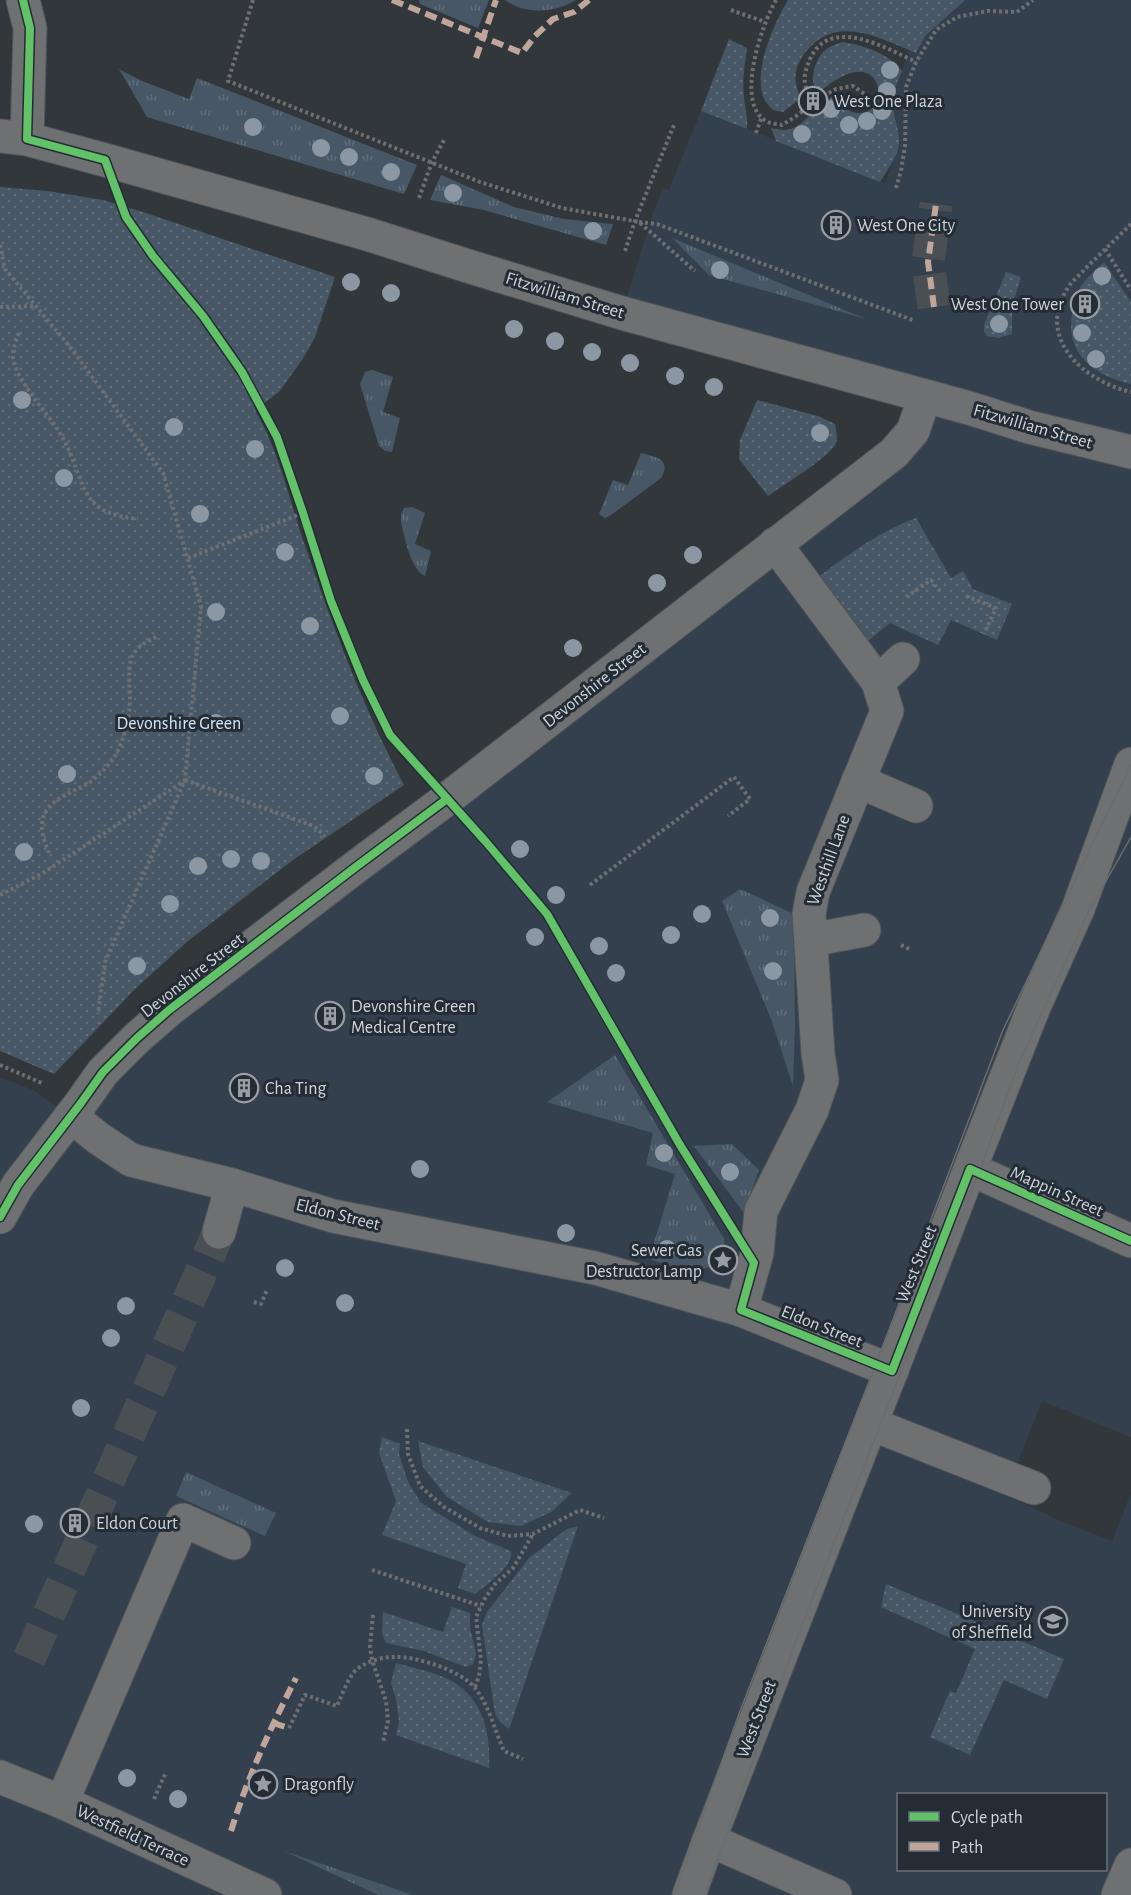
<svg xmlns="http://www.w3.org/2000/svg" width="1131" height="1895" viewBox="0 0 1131 1895" font-family="'Alegreya Sans',sans-serif">
	<style>
		.built { fill: #34404d; fill-rule: evenodd }
		.grass { fill: url(#grass-tufts) }
		.park { fill: url(#park-dots) }
		.lines { fill: none; stroke-linecap: round; stroke-linejoin: round }
		.minor-tunnel { stroke: #4a4f54; stroke-width: 33; stroke-dasharray: 33 16; stroke-linecap: butt }
		.minor-casing { stroke: #4f5358; stroke-width: 35 }
		.path { stroke: #6d6f72; stroke-width: 4; stroke-dasharray: 3 3; stroke-linecap: butt }
		.minor { stroke: #6e7072; stroke-width: 33 }
		.tram { stroke: #696d6f; stroke-width: 1.5 }
		.quiet { stroke: #c0a59a; stroke-width: 6; stroke-dasharray: 12 6; stroke-linecap: butt }
		.cycleway-casing { stroke: #242d36; stroke-width: 11 }
		.cycleway { stroke: #61c268; stroke-width: 8 }
		.tree { fill: #8b97a3 }
		.labels { text-anchor: middle; stroke-width: 6; stroke-linejoin: round; paint-order: stroke }
		.poi-label { font-size: 18px; fill: #cfd5db; stroke: #242d36; text-anchor: start }
		.street-label { font-size: 18px; fill: #cfd5db; stroke: #242d36 }
		.park-label { font-size: 18px; fill: #d4e5f8; stroke: #242d36 }
	</style>
	<defs>
		<pattern id="grass-tufts" width="24" height="20" patternUnits="userSpaceOnUse" patternTransform="scale(1.5)"><rect width="24" height="20" fill="#485766"/><path d="M3 7l-1-3M5 7V3M7 7l1-3M15 17l-1-3M17 17v-4M19 17l1-3" fill="none" stroke="#616e7b"/></pattern>
		<pattern id="park-dots" width="8" height="8" patternUnits="userSpaceOnUse" patternTransform="scale(1.5)"><rect width="8" height="8" fill="#485766"/><path d="M2 2h.1M6 6h.1" fill="none" stroke="#616e7b" stroke-width="1.8" stroke-linecap="round"/></pattern>
	</defs>
	<rect width="100%" height="100%" fill="#32373c"/>
	<path class="built" d="M961 0H1131V1437L1042 1401 1005 1495 1054 1518 1112 1541 1131 1493V1895H0V1077L33 1090 71 1116 89 1092 894 453 925 397 622 313 653 213 663 188 669 190 701 111 885 183 890 171 894 150 892 106 897 83 912 44ZM898 1794H1106V1870H898Z"/>
	<g class="grass">
		<polygon points="419,0 489,0 478,28 420,4"/>
		<path d="M505 0H576C555 13 525 15 505 0Z"/>
		<polygon points="119,69 142,81 189,99 197,78 417,165 404,194 147,117"/>
		<polygon points="441,175 514,207 564,219 613,224 606,245 484,210 430,200"/>
		<polygon points="672,238 866,319 709,275"/>
		<polygon points="372,370 393,377 383,412 400,418 392,452 385,451 379,446 360,384 365,372"/>
		<path d="M641 453C656 457 672 459 661 478L611 515 605 518 599 514 613 480 628 485Z"/>
		<path d="M412 507 425 513 415 544 431 551 425 576C410 569 405 538 401 522V514L404 508Z"/>
		<polygon points="740,889 794,914 795,1026 793,1086 771,1019 722,901"/>
		<path d="M615 1055 724 1239 725 1251C722 1255 719 1260 715 1263 696 1278 669 1265 649 1259L675 1174 646 1165 653 1133 547 1102Z"/>
		<polygon points="732,1144 759,1170 744,1213 694,1146"/>
		<polygon points="186,1472 276,1513 265,1536 176,1496"/>
		<polygon points="284,1851 413,1895 378,1895"/>
	</g>
	<g class="park">
		<path d="M788 0H965L925 36 916 53C875 36 833 12 802 57 793 70 794 85 801 98L783 112C778 111 773 111 770 107 746 84 774 23 788 0Z"/>
		<path d="M729 39 747 48C745 64 742 80 744 96 745 109 748 116 747 129L701 111Z"/>
		<path d="M843 42C863 45 890 54 902 71 897 82 892 95 893 107 894 120 900 131 899 144 897 157 887 171 880 182L776 141 771 128C776 129 781 130 786 130 805 128 818 101 837 95 841 104 846 112 857 113 887 115 885 67 855 72 842 74 828 85 818 93 809 82 813 65 822 53 827 47 836 44 843 42Z"/>
		<path d="M0 187 48 191 103 200 143 212 335 277 315 337 304 357 279 392 255 410C279 451 289 499 304 543 333 626 363 708 404 785L293 860 188 941 136 988 54 1074 0 1051Z"/>
		<path d="M1104 262 1131 302V384C1090 375 1060 348 1075 304 1077 299 1078 291 1081 286 1087 277 1097 269 1104 262Z"/>
		<polygon points="1006,272 1021,277 1012,306 1012,334 998,338 987,336 984,332 984,325"/>
		<path d="M757 400 818 416 835 424C836 430 838 437 836 443 830 457 782 486 768 496L739 459 740 440Z"/>
		<path d="M916 518 951 578 963 571 973 589 1012 604 997 640 951 620 938 645 890 623 863 645 813 581C845 557 878 532 916 518Z"/>
		<path d="M382 1437 400 1444 399 1454 408 1482 421 1503 477 1537 511 1551C514 1567 487 1584 475 1594L458 1588 466 1564 382 1535 396 1501 379 1453Z"/>
		<polygon points="418,1441 572,1493 551,1512 521,1526 488,1522 447,1497 423,1467"/>
		<polygon points="578,1526 509,1729 500,1722 495,1714 482,1625 487,1612 529,1558 567,1529"/>
		<polygon points="886,1584 1064,1659 1047,1699 1004,1680 970,1755 930,1737 950,1691 956,1693 975,1649 881,1607"/>
		<polygon points="452,1607 470,1613 470,1628 476,1654 473,1664 466,1667 424,1651 386,1643 382,1633 383,1612 443,1632"/>
		<path d="M396 1663C414 1668 434 1672 450 1680 483 1698 491 1733 489 1768L396 1735 399 1722 396 1699 391 1683Z"/>
	</g>
	<g class="lines">
		<g class="minor-tunnel">
			<polyline points="934,307 928,262 936,204"/>
			<polyline points="29,1659 219,1232"/>
		</g>
		<g class="minor-casing">
			<g id="minor">
				<polyline points="23,0 30,28 27,139"/>
				<polyline points="0,136 27,139 105,160 367,234 471,267 622,313 969,408 1029,427 1131,452"/>
				<polyline points="878,682 903,659"/>
				<polyline points="858,781 916,806"/>
				<polyline points="811,940 864,930"/>
				<polyline points="71,1116 98,1138 131,1160 232,1185 333,1216 595,1268 741,1310 892,1371"/>
				<polyline points="970,1169 1131,1241"/>
				<polyline points="0,1217 18,1185 81,1103 103,1072 137,1038 169,1010 357,866 447,799 894,453 913,431 925,396"/>
				<polyline points="219,1232 232,1185"/>
				<polyline points="741,1310 757,1253 761,1211 812,1110 822,1080 818,1053 809,914 813,892 887,711 878,682 775,544"/>
				<polyline points="871,1424 1034,1488"/>
				<polyline points="0,1777 62,1802 265,1895"/>
				<polyline points="62,1802 183,1520 234,1543"/>
				<polyline points="709,1840 835,1895"/>
				<polyline points="689,1895 709,1840 970,1169 1034,1007 1078,909 1131,764"/>
				<polyline points="1118,1895 1131,1865"/>
			</g>
		</g>
		<g class="path">
			<polyline points="253,0 228,81 480,182 562,208 639,222 695,271"/>
			<path d="M776 0C762 24 733 106 768 122 772 124 778 124 782 125L798 115 813 102"/>
			<polyline points="731,10 765,22"/>
			<path d="M869 97 853 86 836 89 813 102C803 85 802 78 810 59 830 15 886 48 916 62"/>
			<polyline points="756,133 762,116"/>
			<polyline points="896,188 901,171 905,146 906,87 916,62 936,30 957,17 988,11 1017,12 1033,0"/>
			<polyline points="419,198 432,162 444,140"/>
			<polyline points="639,222 657,224 915,321"/>
			<path d="M1131 224C1116 239 1100 254 1085 269 1080 275 1073 280 1069 286 1034 337 1083 381 1131 392"/>
			<polyline points="0,245 5,269 70,347 163,473 201,606 185,780 105,962 98,1014"/>
			<polyline points="1105,249 1131,290"/>
			<polyline points="625,251 635,221 674,125"/>
			<polyline points="0,307 35,306"/>
			<path d="M19 333C14 346 10 354 16 368 28 397 54 418 67 446 74 460 82 490 92 501 104 514 121 517 138 519"/>
			<polyline points="188,558 303,513"/>
			<polyline points="966,596 996,608 984,634"/>
			<polyline points="906,597 931,580 940,591"/>
			<polyline points="185,780 314,826 325,836"/>
			<path d="M49 853C46 845 42 836 42 827 41 799 75 793 93 780 101 773 109 765 115 756 124 740 130 717 130 698 129 665 124 650 159 636"/>
			<polyline points="590,885 734,777 750,799 728,816"/>
			<polyline points="0,895 43,873 184,781"/>
			<polyline points="901,945 909,949"/>
			<polyline points="0,1065 44,1084"/>
			<polyline points="254,1302 261,1304 267,1290"/>
			<polyline points="407,1429 408,1454 420,1486 444,1507 480,1528 508,1536 533,1534 580,1510 604,1518"/>
			<polyline points="372,1570 481,1606"/>
			<polyline points="373,1615 370,1647 372,1660 386,1701 388,1721 383,1742"/>
			<polyline points="475,1687 479,1676 481,1660 476,1617 484,1600 495,1584 513,1568 533,1534"/>
			<path d="M289 1728 305 1695 337 1706C341 1697 349 1676 356 1670 367 1661 381 1657 395 1657 416 1656 462 1671 475 1688 489 1705 495 1731 504 1751L523 1759"/>
			<polyline points="154,1799 166,1772"/>
		</g>
		<use href="#minor" class="minor"/>
		<g class="tram">
			<polyline points="674,1895 740,1711 876,1364 1003,1030 1131,764"/>
			<polyline points="705,1895 795,1643 979,1172 1020,1060 1089,911 1131,837"/>
		</g>
		<g class="quiet">
			<polyline points="392,0 522,53 535,36 553,19 574,12 589,0"/>
			<polyline points="476,58 496,0"/>
			<polyline points="934,307 928,262 936,204"/>
			<polyline points="273,1723 289,1728"/>
			<path d="M231 1831C248 1776 270 1729 296 1678"/>
		</g>
		<g class="cycleway-casing">
			<g id="cycleway">
				<polyline points="23,0 30,28 27,139 105,160 126,217 153,256 203,316 242,372 277,437 303,513 331,601 363,680 390,735 486,842 547,914 680,1145 754,1263 741,1310 892,1371 970,1169 1131,1241"/>
				<polyline points="0,1217 18,1185 81,1103 103,1072 137,1038 169,1010 357,866 447,799"/>
			</g>
		</g>
		<use href="#cycleway" class="cycleway"/>
	</g>
	<g class="tree">
		<circle cx="890" cy="70" r="9"/>
		<circle cx="887" cy="91" r="9"/>
		<circle cx="831" cy="109" r="9"/>
		<circle cx="882" cy="111" r="9"/>
		<circle cx="867" cy="121" r="9"/>
		<circle cx="849" cy="125" r="9"/>
		<circle cx="253" cy="127" r="9"/>
		<circle cx="802" cy="134" r="9"/>
		<circle cx="321" cy="148" r="9"/>
		<circle cx="349" cy="157" r="9"/>
		<circle cx="391" cy="172" r="9"/>
		<circle cx="453" cy="193" r="9"/>
		<circle cx="593" cy="231" r="9"/>
		<circle cx="720" cy="270" r="9"/>
		<circle cx="1102" cy="276" r="9"/>
		<circle cx="351" cy="282" r="9"/>
		<circle cx="391" cy="293" r="9"/>
		<circle cx="1085" cy="301" r="9"/>
		<circle cx="999" cy="324" r="9"/>
		<circle cx="514" cy="329" r="9"/>
		<circle cx="1082" cy="333" r="9"/>
		<circle cx="555" cy="341" r="9"/>
		<circle cx="592" cy="352" r="9"/>
		<circle cx="1096" cy="359" r="9"/>
		<circle cx="630" cy="363" r="9"/>
		<circle cx="675" cy="376" r="9"/>
		<circle cx="714" cy="387" r="9"/>
		<circle cx="22" cy="400" r="9"/>
		<circle cx="174" cy="427" r="9"/>
		<circle cx="820" cy="433" r="9"/>
		<circle cx="255" cy="449" r="9"/>
		<circle cx="64" cy="478" r="9"/>
		<circle cx="200" cy="514" r="9"/>
		<circle cx="285" cy="552" r="9"/>
		<circle cx="693" cy="555" r="9"/>
		<circle cx="657" cy="583" r="9"/>
		<circle cx="216" cy="612" r="9"/>
		<circle cx="310" cy="626" r="9"/>
		<circle cx="573" cy="648" r="9"/>
		<circle cx="340" cy="716" r="9"/>
		<circle cx="216" cy="723" r="9"/>
		<circle cx="67" cy="774" r="9"/>
		<circle cx="374" cy="776" r="9"/>
		<circle cx="520" cy="849" r="9"/>
		<circle cx="24" cy="852" r="9"/>
		<circle cx="231" cy="859" r="9"/>
		<circle cx="261" cy="861" r="9"/>
		<circle cx="198" cy="866" r="9"/>
		<circle cx="556" cy="895" r="9"/>
		<circle cx="170" cy="904" r="9"/>
		<circle cx="702" cy="914" r="9"/>
		<circle cx="770" cy="918" r="9"/>
		<circle cx="671" cy="935" r="9"/>
		<circle cx="535" cy="937" r="9"/>
		<circle cx="599" cy="946" r="9"/>
		<circle cx="137" cy="966" r="9"/>
		<circle cx="773" cy="971" r="9"/>
		<circle cx="616" cy="973" r="9"/>
		<circle cx="664" cy="1153" r="9"/>
		<circle cx="420" cy="1169" r="9"/>
		<circle cx="730" cy="1172" r="9"/>
		<circle cx="566" cy="1233" r="9"/>
		<circle cx="667" cy="1249" r="9"/>
		<circle cx="285" cy="1268" r="9"/>
		<circle cx="345" cy="1303" r="9"/>
		<circle cx="126" cy="1306" r="9"/>
		<circle cx="111" cy="1338" r="9"/>
		<circle cx="81" cy="1408" r="9"/>
		<circle cx="34" cy="1524" r="9"/>
		<circle cx="127" cy="1778" r="9"/>
		<circle cx="178" cy="1799" r="9"/>
	</g>
	<defs>
		<g id="building-ring" transform="scale(1.5)"><circle r="9.5" fill="#242d36" stroke="#989ea3" stroke-width="1.5"/><path d="M-4-6H4V6H1V3H-1V6H-4ZM-2.5-4.3h1.7v1.8h-1.7ZM.8-4.3h1.7v1.8H.8ZM-2.5-1h1.7V.8h-1.7ZM.8-1h1.7V.8H.8Z" fill="#989ea3"/></g>
		<g id="sight-ring" transform="scale(1.5)"><circle r="9.5" fill="#242d36" stroke="#989ea3" stroke-width="1.5"/><path d="M0-6L1.8-2.2L6-1.7L2.9 1.2L3.7 5.4L0 3.3L-3.7 5.4L-2.9 1.2L-6-1.7L-1.8-2.2Z" fill="#989ea3"/></g>
		<g id="university-ring" transform="scale(1.5)"><circle r="9.5" fill="#242d36" stroke="#989ea3" stroke-width="1.5"/><path d="M0-5L7-2L0 1L-7-2ZM-4 1L0 2.5L4 1V4Q0 6-4 4Z" fill="#989ea3"/></g>
	</defs>
	<g fill-rule="evenodd">
		<use href="#building-ring" x="813" y="101"/>
		<use href="#building-ring" x="836" y="225"/>
		<use href="#building-ring" x="1085" y="304"/>
		<use href="#building-ring" x="330" y="1016"/>
		<use href="#building-ring" x="244" y="1088"/>
		<use href="#sight-ring" x="723" y="1260"/>
		<use href="#building-ring" x="75" y="1523"/>
		<use href="#university-ring" x="1053" y="1621"/>
		<use href="#sight-ring" x="263" y="1784"/>
	</g>
	<g class="labels">
		<g class="poi-label">
			<text x="834" y="107">West One Plaza</text>
			<text x="857" y="231">West One City</text>
			<text x="1064" y="310" text-anchor="end">West One Tower</text>
			<text x="351" y="1012">Devonshire Green<tspan x="351" dy="21">Medical Centre</tspan></text>
			<text x="265" y="1094">Cha Ting</text>
			<text x="702" y="1256" text-anchor="end">Sewer Gas<tspan x="702" dy="21">Destructor Lamp</tspan></text>
			<text x="96" y="1529">Eldon Court</text>
			<text x="1032" y="1617" text-anchor="end">University<tspan x="1032" dy="21">of Sheffield</tspan></text>
			<text x="284" y="1790">Dragonfly</text>
		</g>
		<g class="street-label">
			<text transform="translate(565 295) rotate(17)" y="6">Fitzwilliam Street</text>
			<text transform="translate(1033 426) rotate(16)" y="6">Fitzwilliam Street</text>
			<text transform="translate(594 685) rotate(-38)" y="6">Devonshire Street</text>
			<text transform="translate(828 860) rotate(-70)" y="6">Westhill Lane</text>
			<text transform="translate(192 975) rotate(-38)" y="6">Devonshire Street</text>
			<text transform="translate(1057 1191) rotate(24)" y="6">Mappin Street</text>
			<text transform="translate(338 1214) rotate(14)" y="6">Eldon Street</text>
			<text transform="translate(916 1264) rotate(-68)" y="6">West Street</text>
			<text transform="translate(822 1326) rotate(22)" y="6">Eldon Street</text>
			<text transform="translate(756 1719) rotate(-69)" y="6">West Street</text>
			<text transform="translate(133 1835) rotate(25)" y="6">Westfield Terrace</text>
		</g>
		<g class="park-label">
			<text x="179" y="729">Devonshire Green</text>
		</g>
	</g>
	<rect x="897" y="1793" width="210" height="78" fill="#242d36" stroke="#687078" stroke-width="1.5"/>
	<rect x="909" y="1812" width="30" height="9" fill="#61c268" stroke="#687078" stroke-width="1.5"/>
	<text x="951" y="1823" font-size="18" fill="#cfd5db">Cycle path</text>
	<rect x="909" y="1842" width="30" height="9" fill="#c0a59a" stroke="#687078" stroke-width="1.5"/>
	<text x="951" y="1853" font-size="18" fill="#cfd5db">Path</text>
</svg>
